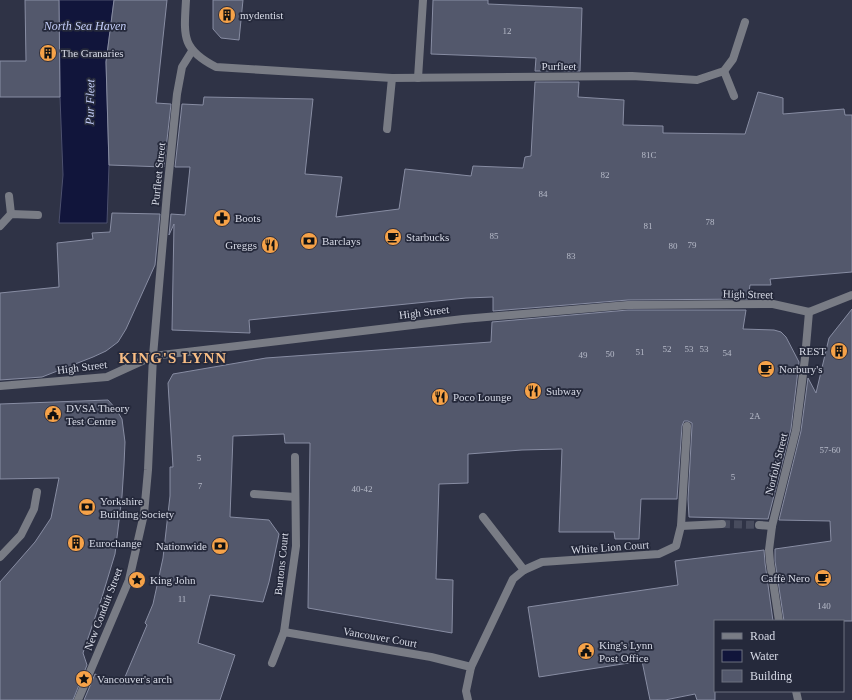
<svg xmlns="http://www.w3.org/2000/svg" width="852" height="700" viewBox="0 0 852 700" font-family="Georgia,serif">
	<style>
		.water { fill: #11153b; stroke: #4c506e }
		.building { fill: #53586c; stroke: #888da3 }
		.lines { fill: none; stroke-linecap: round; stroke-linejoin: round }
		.street-tunnel { stroke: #484c5e; stroke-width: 8; stroke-dasharray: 8 4; stroke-linecap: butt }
		.lane { stroke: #797c85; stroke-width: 8 }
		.street { stroke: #797c85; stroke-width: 8 }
		.labels { text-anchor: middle; stroke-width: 3.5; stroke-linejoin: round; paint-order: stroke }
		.number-label { font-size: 9px; fill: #b6bac8 }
		.poi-label { font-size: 11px; fill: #d7dae6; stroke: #25293b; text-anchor: start }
		.street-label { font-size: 11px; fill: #d7dae6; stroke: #25293b }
		.water-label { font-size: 12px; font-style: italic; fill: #c3cdf8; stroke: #25293b }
		.district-label { font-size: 15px; font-weight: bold; letter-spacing: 1px; fill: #f9be85; stroke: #25293b }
	</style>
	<rect width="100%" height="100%" fill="#2f3346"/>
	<polygon class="water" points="59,0 114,0 106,62 109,165 107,223 59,223 63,175 60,97"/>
	<g class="building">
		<polygon points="25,0 59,0 60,97 0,97 0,61 26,61"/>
		<polygon points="114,0 167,0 156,103 171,104 164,167 109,165 106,62"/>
		<polygon points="213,0 243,0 239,40 221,38 213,29"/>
		<polygon points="433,0 488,0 488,4 582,8 580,71 535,71 536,58 431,54"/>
		<polygon points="535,82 579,82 578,97 624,100 623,125 663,126 663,133 745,134 758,92 783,98 783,114 844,109 845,115 852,115 852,272 770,279 771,285 750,285 748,299 628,300 493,311 493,297 466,298 249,320 250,333 172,330 174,224 169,235 171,214 185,215 190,167 175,167 182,104 203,105 204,97 313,99 305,174 342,177 336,217 399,209 405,169 471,176 473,166 523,168 525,157 531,156"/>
		<polygon points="112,213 160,214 155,265 126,329 118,342 106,351 93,357 42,377 0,380 0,293 59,287 57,243 93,239 92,233 110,232"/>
		<polygon points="852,309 852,621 784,621 775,561 775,549 831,541 830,521 779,520 801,431 808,378 816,393 829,338"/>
		<polygon points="628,310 746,310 743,329 774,330 781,332 786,337 799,362 791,429 768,519 689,517 688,499 692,426 692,423 688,421 684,421 682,426 677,499 641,499 639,539 615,539 614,532 559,532 562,449 522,450 468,454 468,483 439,484 436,579 453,580 452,633 308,608 310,443 285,443 284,434 233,436 230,517 269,520 279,534 269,582 263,602 210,595 198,643 235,655 220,700 84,700 95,674 122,684 147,625 145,623 153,604 163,558 170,496 170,467 173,467 168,383 173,374 266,358 491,342 492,322"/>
		<polygon points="108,400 116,409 122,419 125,442 124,465 122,496 115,554 102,597 83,653 87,665 73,700 0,700 0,582 35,542 51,518 59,478 0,479 0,404"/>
		<polygon points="764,550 765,563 773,621 715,621 715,700 697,700 695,694 665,700 650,700 642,661 539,677 528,607 678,585 675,561"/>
	</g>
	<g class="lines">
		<polyline class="street-tunnel" points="722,524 759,525"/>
		<g class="lane">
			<polyline points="418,78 423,0"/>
			<polyline points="387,129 392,78"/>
			<polyline points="254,494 295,497"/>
			<polyline points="483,517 524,570"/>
			<polyline points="0,557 21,535 34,509 37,492"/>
			<polyline points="284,632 296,546 295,457"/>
			<polyline points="272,663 284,632 431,657 471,667 466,691 468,700"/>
			<polyline points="471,667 513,579 524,570 542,562 659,554 676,546 681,526 687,426"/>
		</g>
		<g class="street">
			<path d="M186 0C184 36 181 49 216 67L392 78 632 76 697 80 724 71 733 59 745 22"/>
			<polyline points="724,71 734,96"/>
			<polyline points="9,196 11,214"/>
			<polyline points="0,226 11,214 38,215"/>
			<polyline points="0,386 107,377 153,356 463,319 628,305 773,304 809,312 852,295"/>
			<polyline points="759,525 772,526"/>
			<polyline points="681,526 722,524"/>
			<polyline points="779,621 770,562 769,550 772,526 796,430 805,358 809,312"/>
			<polyline points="796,691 798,700"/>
			<polyline points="78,700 129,580 144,514 148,470 153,356 167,193 177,94 182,67 192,51"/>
		</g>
	</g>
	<defs>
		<g id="building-disc" transform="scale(0.9)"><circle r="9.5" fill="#f6a248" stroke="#25293b"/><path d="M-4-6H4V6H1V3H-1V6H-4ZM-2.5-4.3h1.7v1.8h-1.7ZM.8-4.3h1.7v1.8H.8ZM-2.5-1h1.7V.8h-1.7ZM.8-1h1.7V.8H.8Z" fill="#111"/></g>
		<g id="pharmacy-disc" transform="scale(0.9)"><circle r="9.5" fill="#f6a248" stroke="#25293b"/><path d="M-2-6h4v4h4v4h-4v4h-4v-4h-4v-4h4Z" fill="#111"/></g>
		<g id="cafe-disc" transform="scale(0.9)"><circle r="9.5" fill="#f6a248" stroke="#25293b"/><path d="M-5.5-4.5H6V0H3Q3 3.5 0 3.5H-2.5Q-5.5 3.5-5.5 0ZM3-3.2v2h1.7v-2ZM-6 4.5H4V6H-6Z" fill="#111"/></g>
		<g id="bank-disc" transform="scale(0.9)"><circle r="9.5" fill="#f6a248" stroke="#25293b"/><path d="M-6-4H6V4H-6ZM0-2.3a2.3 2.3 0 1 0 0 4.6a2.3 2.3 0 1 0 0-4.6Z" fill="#111"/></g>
		<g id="restaurant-disc" transform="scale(0.9)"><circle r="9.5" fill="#f6a248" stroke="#25293b"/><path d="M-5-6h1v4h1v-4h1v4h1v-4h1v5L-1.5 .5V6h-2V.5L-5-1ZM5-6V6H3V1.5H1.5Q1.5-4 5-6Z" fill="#111"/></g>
		<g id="civic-disc" transform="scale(0.9)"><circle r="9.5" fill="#f6a248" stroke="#25293b"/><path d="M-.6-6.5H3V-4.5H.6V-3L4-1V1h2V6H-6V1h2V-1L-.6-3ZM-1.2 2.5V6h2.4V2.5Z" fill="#111"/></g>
		<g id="sight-disc" transform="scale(0.9)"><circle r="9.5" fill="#f6a248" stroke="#25293b"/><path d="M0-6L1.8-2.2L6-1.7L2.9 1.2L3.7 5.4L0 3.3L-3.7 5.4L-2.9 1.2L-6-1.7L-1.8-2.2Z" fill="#111"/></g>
	</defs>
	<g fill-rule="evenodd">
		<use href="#building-disc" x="227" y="15"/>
		<use href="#building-disc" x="48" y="53"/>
		<use href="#pharmacy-disc" x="222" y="218"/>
		<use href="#cafe-disc" x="393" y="237"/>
		<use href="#bank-disc" x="309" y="241"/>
		<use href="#restaurant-disc" x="270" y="245"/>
		<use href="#building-disc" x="839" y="351"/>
		<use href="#cafe-disc" x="766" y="369"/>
		<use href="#restaurant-disc" x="533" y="391"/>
		<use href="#restaurant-disc" x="440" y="397"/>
		<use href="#civic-disc" x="53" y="414"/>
		<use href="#bank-disc" x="87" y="507"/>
		<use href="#building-disc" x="76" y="543"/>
		<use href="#bank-disc" x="220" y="546"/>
		<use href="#cafe-disc" x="823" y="578"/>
		<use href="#sight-disc" x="137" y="580"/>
		<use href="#civic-disc" x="586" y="651"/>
		<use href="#sight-disc" x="84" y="679"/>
	</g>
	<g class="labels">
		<g class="number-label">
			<text x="507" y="34">12</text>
			<text x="649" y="158">81C</text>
			<text x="605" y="178">82</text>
			<text x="543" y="197">84</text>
			<text x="710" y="225">78</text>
			<text x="648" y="229">81</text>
			<text x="494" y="239">85</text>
			<text x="692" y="248">79</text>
			<text x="673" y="249">80</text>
			<text x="571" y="259">83</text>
			<text x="667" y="352">52</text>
			<text x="689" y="352">53</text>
			<text x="704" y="352">53</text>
			<text x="640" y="355">51</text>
			<text x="727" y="356">54</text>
			<text x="610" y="357">50</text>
			<text x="583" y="358">49</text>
			<text x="755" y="419">2A</text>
			<text x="830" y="453">57-60</text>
			<text x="199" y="461">5</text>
			<text x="733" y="480">5</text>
			<text x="200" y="489">7</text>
			<text x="362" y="492">40-42</text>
			<text x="182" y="602">11</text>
			<text x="824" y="609">140</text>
		</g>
		<g class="poi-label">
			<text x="240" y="19">mydentist</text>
			<text x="61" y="57">The Granaries</text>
			<text x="235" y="222">Boots</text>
			<text x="406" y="241">Starbucks</text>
			<text x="322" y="245">Barclays</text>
			<text x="257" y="249" text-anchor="end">Greggs</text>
			<text x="826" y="355" text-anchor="end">REST</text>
			<text x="779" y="373">Norbury's</text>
			<text x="546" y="395">Subway</text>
			<text x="453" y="401">Poco Lounge</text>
			<text x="66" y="412">DVSA Theory<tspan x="66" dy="13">Test Centre</tspan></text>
			<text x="100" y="505">Yorkshire<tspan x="100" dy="13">Building Society</tspan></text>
			<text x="89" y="547">Eurochange</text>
			<text x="207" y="550" text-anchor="end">Nationwide</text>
			<text x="810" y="582" text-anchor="end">Caffè Nero</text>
			<text x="150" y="584">King John</text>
			<text x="599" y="649">King's Lynn<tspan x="599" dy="13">Post Office</tspan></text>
			<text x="97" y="683">Vancouver's arch</text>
		</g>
		<g class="street-label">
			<text x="559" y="70">Purfleet</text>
			<text transform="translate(158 174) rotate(-84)" y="4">Purfleet Street</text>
			<text transform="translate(748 294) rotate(1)" y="4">High Street</text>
			<text transform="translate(424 312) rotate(-7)" y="4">High Street</text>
			<text transform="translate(82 367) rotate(-7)" y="4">High Street</text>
			<text transform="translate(776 464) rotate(-76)" y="4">Norfolk Street</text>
			<text transform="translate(610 547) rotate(-4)" y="4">White Lion Court</text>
			<text transform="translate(281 564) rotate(-84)" y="4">Burtons Court</text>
			<text transform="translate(103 609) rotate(-69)" y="4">New Conduit Street</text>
			<text transform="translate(380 637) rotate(10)" y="4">Vancouver Court</text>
		</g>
		<g class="water-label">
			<text x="85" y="30">North Sea Haven</text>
			<text transform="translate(90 102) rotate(-89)" y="4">Pur Fleet</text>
		</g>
		<g class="district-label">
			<text x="173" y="363">KING'S LYNN</text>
		</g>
	</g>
	<rect x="714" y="620" width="130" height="72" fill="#25293b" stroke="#6c707f"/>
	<rect x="722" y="633" width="20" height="6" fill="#797c85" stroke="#6c707f"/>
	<text x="750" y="640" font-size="12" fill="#d7dae6">Road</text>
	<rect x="722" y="650" width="20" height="12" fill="#11153b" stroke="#6c707f"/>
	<text x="750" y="660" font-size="12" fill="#d7dae6">Water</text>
	<rect x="722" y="670" width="20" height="12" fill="#53586c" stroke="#6c707f"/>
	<text x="750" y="680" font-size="12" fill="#d7dae6">Building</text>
</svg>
